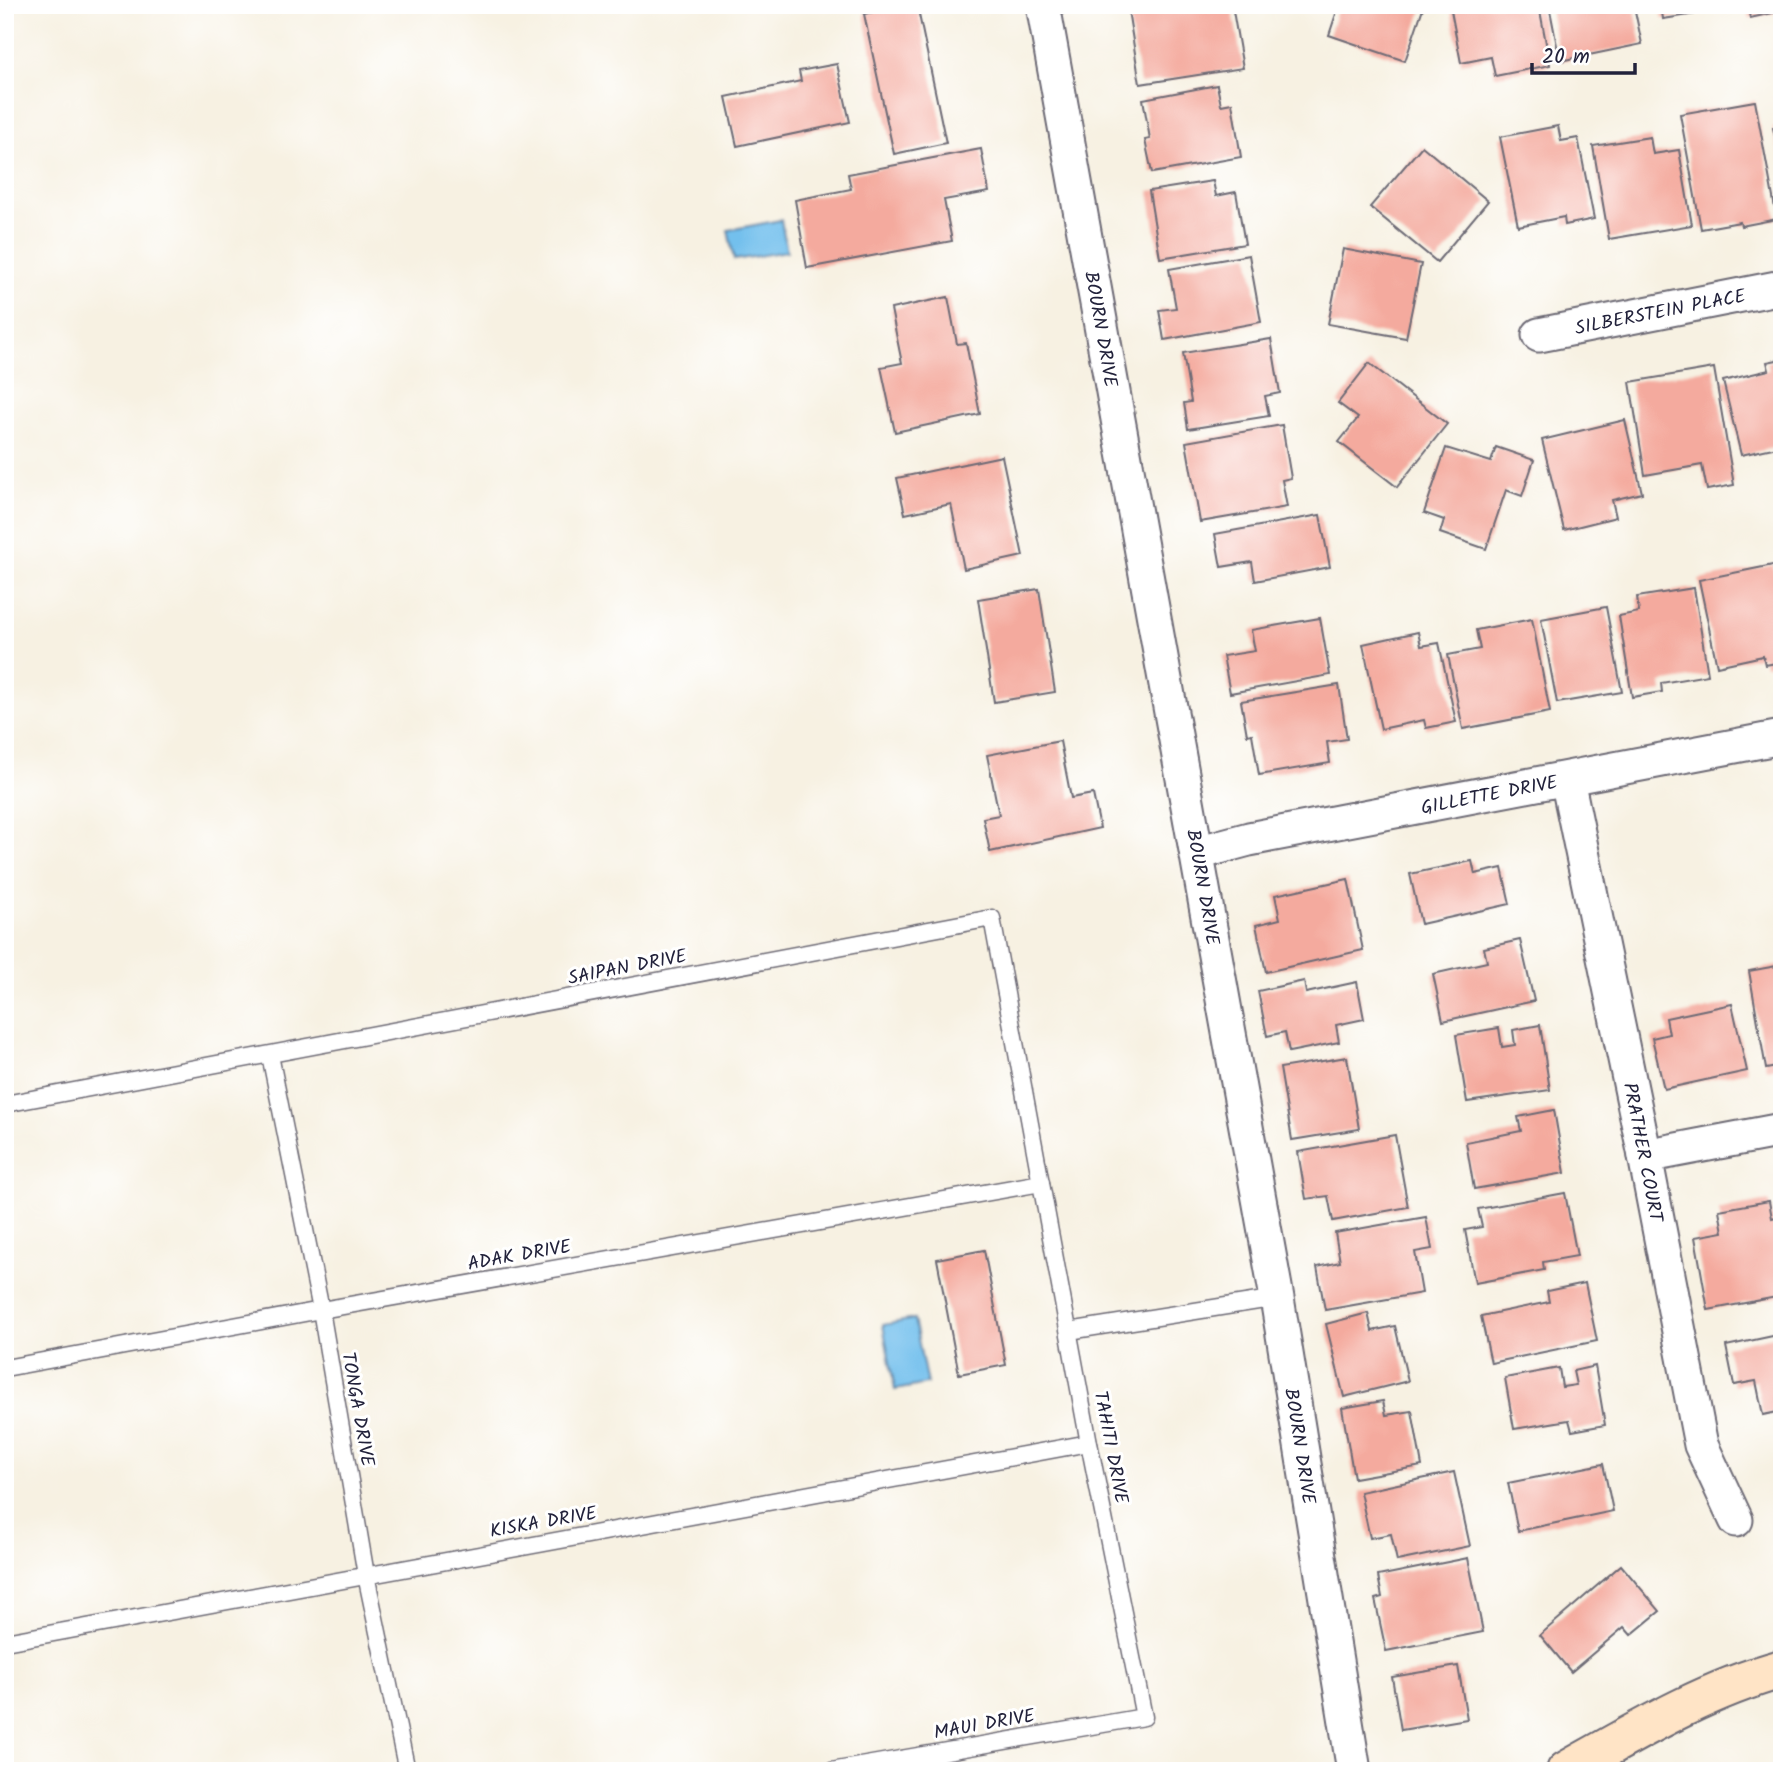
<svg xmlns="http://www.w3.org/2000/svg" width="1787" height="1776" viewBox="0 0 1787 1776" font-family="Kalam,sans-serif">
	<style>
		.water { fill: #73c0ed; stroke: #4a7194; stroke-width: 2 }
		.building { fill: #f4aa9e }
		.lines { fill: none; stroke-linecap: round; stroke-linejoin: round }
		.lane-casing { stroke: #6d6a75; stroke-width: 19 }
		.street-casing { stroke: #6d6a75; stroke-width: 37 }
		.secondary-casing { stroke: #6d6a75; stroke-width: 42 }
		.lane { stroke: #fff; stroke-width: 16 }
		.street { stroke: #fff; stroke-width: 33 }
		.secondary { stroke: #ffe4c6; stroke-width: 38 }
		.labels { text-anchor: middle; stroke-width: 6; stroke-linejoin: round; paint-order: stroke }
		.street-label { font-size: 19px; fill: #22223b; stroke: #fff }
	</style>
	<rect width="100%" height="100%" fill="#fff"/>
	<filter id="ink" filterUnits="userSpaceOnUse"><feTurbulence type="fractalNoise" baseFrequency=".0143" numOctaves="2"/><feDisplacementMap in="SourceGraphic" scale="14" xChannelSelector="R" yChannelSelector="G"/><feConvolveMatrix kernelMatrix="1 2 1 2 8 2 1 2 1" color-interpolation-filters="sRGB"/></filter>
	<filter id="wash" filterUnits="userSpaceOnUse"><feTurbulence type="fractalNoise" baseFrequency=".00686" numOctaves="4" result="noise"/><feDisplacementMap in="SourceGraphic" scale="28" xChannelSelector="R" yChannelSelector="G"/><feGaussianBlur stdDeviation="1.57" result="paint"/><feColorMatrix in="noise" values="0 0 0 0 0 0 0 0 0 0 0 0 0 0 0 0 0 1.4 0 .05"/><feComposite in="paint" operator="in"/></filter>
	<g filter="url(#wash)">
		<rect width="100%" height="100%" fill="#f7f1e2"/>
		<g class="water">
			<polygon points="781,220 787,251 734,260 728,230"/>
			<polygon points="914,1319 927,1384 895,1390 883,1325"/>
		</g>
		<g id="blocks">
			<g class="building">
				<polygon points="905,5 917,5 946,143 894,154 864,14"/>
				<polygon points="1157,5 1232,5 1243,68 1140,84 1128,10"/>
				<polygon points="1339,5 1424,5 1405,61 1329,35"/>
				<polygon points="1450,5 1539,5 1550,65 1495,76 1491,57 1461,63"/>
				<polygon points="1549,5 1643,5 1643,9 1635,11 1642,44 1560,61"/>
				<polygon points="1661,5 1727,5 1728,9 1663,19"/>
				<polygon points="1747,5 1782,5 1782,11 1750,18"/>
				<polygon points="837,64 850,122 737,146 726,97 801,81 799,71"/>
				<polygon points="1217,85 1221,105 1232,103 1241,157 1152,173 1145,140 1150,139 1143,99"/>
				<polygon points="1755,101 1777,219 1741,226 1740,222 1701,229 1680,114"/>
				<polygon points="1558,126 1561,141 1578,138 1594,219 1565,225 1564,217 1518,226 1500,137"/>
				<polygon points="1782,126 1782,161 1781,161 1773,128"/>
				<polygon points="1650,137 1653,154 1679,150 1692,225 1609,239 1593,146"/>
				<polygon points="1422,146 1488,201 1437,262 1370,207"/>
				<polygon points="981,149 989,192 944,200 952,241 807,268 795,200 851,189 848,174"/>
				<polygon points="1213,181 1216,196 1236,192 1245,244 1160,258 1149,191"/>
				<polygon points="1343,249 1421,264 1406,338 1328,324"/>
				<polygon points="1249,255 1261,322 1164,340 1159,310 1176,308 1169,269"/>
				<polygon points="948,297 957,344 966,343 980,414 895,432 881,367 902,363 891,309"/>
				<polygon points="1271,339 1280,393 1265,396 1269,416 1188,429 1184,403 1191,402 1183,353"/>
				<polygon points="1782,359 1782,446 1741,455 1723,381 1769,370 1767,362"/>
				<polygon points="1369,363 1447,424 1397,487 1339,442 1358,418 1338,403"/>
				<polygon points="1714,368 1734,485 1707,490 1702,465 1645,475 1630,382"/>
				<polygon points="1625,420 1642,493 1612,500 1616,517 1564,530 1542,440"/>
				<polygon points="1282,425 1291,478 1282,480 1287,507 1200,522 1186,442"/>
				<polygon points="1496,447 1534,460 1522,496 1506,490 1486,549 1440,533 1444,520 1424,513 1446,448 1491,462"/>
				<polygon points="1002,456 1023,556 964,569 951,504 905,514 897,478"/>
				<polygon points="1320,515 1330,567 1255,581 1252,562 1221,567 1215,534"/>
				<polygon points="1773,565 1782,607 1782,662 1765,665 1763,656 1717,666 1699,580"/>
				<polygon points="1694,588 1708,675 1661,683 1662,692 1632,697 1619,616 1639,612 1637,597"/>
				<polygon points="1039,589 1055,692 994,702 978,599"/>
				<polygon points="1606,607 1622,692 1557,703 1541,619"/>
				<polygon points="1320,618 1330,675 1230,693 1223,656 1255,651 1251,630"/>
				<polygon points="1532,619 1550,712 1463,729 1448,655 1480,649 1476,630"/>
				<polygon points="1418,632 1421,646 1439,643 1456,722 1426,728 1424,720 1381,729 1363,644"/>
				<polygon points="1339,685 1347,739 1327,742 1330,763 1259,775 1252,734 1247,735 1241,701"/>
				<polygon points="1060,741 1071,798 1093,794 1100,828 990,852 983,818 999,815 987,755"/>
				<polygon points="1472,861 1475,874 1502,868 1510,904 1421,924 1410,874"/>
				<polygon points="1348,879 1363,950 1266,972 1256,925 1280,919 1275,895"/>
				<polygon points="1520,940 1534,1001 1443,1021 1433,974 1487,962 1484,948"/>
				<polygon points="1782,965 1782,1066 1766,1069 1749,971"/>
				<polygon points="1304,981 1306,993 1357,982 1364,1019 1336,1025 1339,1042 1289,1052 1285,1032 1267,1036 1258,991"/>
				<polygon points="1732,1004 1747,1071 1664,1089 1652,1038 1669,1034 1666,1018"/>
				<polygon points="1540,1025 1550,1090 1467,1102 1456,1035 1499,1028 1502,1047 1515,1045 1513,1030"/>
				<polygon points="1347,1057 1359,1129 1292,1140 1280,1068"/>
				<polygon points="1554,1110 1565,1173 1474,1189 1466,1142 1521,1131 1518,1117"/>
				<polygon points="1395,1135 1408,1207 1333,1221 1328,1196 1306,1199 1298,1152"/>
				<polygon points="1565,1193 1577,1256 1543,1262 1544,1270 1475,1283 1465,1230 1482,1227 1478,1209"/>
				<polygon points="1769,1201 1772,1218 1780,1216 1782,1226 1782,1296 1708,1310 1695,1237 1723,1232 1719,1210"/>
				<polygon points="1426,1217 1432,1249 1415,1252 1422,1293 1325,1310 1317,1267 1340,1262 1335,1233"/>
				<polygon points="984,1250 1006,1365 959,1374 937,1259"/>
				<polygon points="1585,1283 1597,1341 1491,1363 1481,1316 1549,1302 1547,1291"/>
				<polygon points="1368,1313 1372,1331 1395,1326 1408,1381 1344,1397 1326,1324"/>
				<polygon points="1782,1334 1782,1411 1763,1415 1756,1381 1734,1385 1726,1346"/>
				<polygon points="1595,1366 1605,1425 1572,1431 1569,1420 1514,1429 1505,1378 1559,1368 1562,1387 1576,1385 1573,1371"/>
				<polygon points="1383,1401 1386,1415 1412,1411 1422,1466 1354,1478 1342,1408"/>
				<polygon points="1603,1464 1613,1511 1518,1531 1508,1483"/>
				<polygon points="1454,1472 1470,1546 1397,1561 1391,1534 1370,1538 1360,1492"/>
				<polygon points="1468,1558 1483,1632 1386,1651 1375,1599 1382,1597 1378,1576"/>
				<polygon points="1621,1565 1660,1611 1631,1635 1624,1627 1571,1672 1540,1635"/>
				<polygon points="1458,1666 1467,1719 1401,1730 1392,1677"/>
			</g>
		</g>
	</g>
	<g filter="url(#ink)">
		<use href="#blocks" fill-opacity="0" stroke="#6d6a75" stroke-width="2"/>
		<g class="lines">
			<g class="lane-casing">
				<g id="lane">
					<polyline points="270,1055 321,1310 366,1575 407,1771"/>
					<polyline points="5,1104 992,918 1089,1443 1144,1717 831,1771"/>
					<polyline points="1069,1331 1277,1298"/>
					<polyline points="5,1368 321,1310 1041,1183"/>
					<polyline points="5,1642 1089,1443"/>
				</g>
			</g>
			<g class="street-casing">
				<g id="street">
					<polyline points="1043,5 1277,1298 1354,1771"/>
					<polyline points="1539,335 1782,287"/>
					<polyline points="1567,779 1645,1156 1701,1445 1736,1520"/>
					<polyline points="1197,853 1249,839 1782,737"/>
					<polyline points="1645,1156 1782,1130"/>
				</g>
			</g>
			<g class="secondary-casing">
				<path id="secondary" d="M1566 1771C1635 1732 1705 1690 1782 1669"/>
			</g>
			<use href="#lane" class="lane"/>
			<use href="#street" class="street"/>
			<use href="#secondary" class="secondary"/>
		</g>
	</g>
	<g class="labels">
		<g class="street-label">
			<text transform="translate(1660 311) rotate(-11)" y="7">SILBERSTEIN PLACE</text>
			<text transform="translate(1102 329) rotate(80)" y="7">BOURN DRIVE</text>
			<text transform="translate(1489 794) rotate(-11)" y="7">GILLETTE DRIVE</text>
			<text transform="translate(1204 887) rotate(80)" y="7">BOURN DRIVE</text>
			<text transform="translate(627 966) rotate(-11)" y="7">SAIPAN DRIVE</text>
			<text transform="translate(1644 1152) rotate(79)" y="7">PRATHER COURT</text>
			<text transform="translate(519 1254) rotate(-10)" y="7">ADAK DRIVE</text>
			<text transform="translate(359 1409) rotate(80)" y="7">TONGA DRIVE</text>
			<text transform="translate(1301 1446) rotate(81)" y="7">BOURN DRIVE</text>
			<text transform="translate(1112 1447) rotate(79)" y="7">TAHITI DRIVE</text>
			<text transform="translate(543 1521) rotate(-10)" y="7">KISKA DRIVE</text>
			<text transform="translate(984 1723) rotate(-10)" y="7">MAUI DRIVE</text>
		</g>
	</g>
	<rect width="1787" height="1776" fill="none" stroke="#fff" stroke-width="28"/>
	<path d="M1532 63v10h103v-10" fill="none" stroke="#22223b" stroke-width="3.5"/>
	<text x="1542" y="63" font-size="21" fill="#22223b" stroke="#ffffff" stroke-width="5" paint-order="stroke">20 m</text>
</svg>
